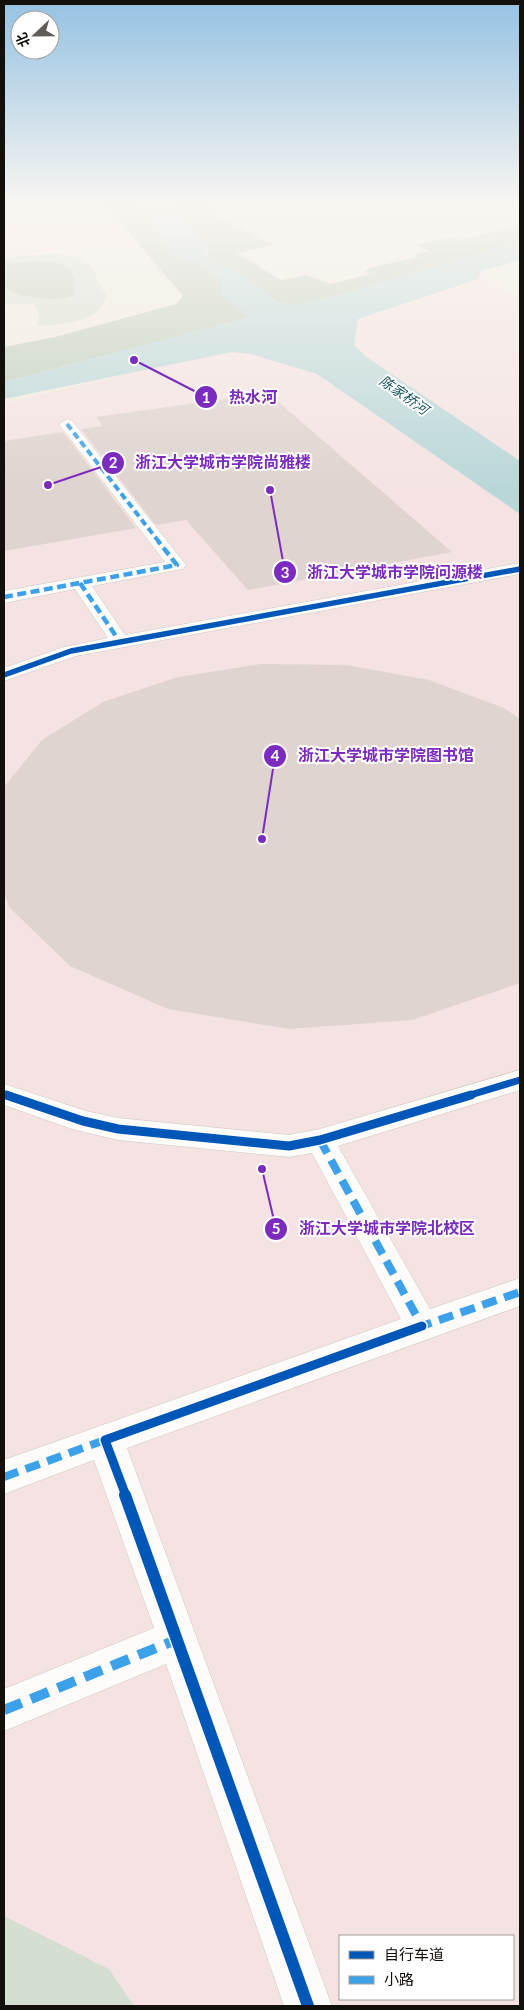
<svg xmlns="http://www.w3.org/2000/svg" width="524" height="2010" viewBox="0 0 524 2010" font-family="Lato,'Noto Sans SC',sans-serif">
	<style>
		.education { fill: #f4e3e2; fill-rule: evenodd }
		.green { fill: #d4dfd1 }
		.forest { fill: #bfcdbc }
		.water { fill: #bad7d8 }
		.building { fill: #dfd4cf }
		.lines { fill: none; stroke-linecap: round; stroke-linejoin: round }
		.minor-casing { stroke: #ccc7c0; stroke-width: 1 }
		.minor { fill: #fdfcfa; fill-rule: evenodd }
		.quiet-far3 { stroke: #3da1e9; stroke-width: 4; stroke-dasharray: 7 4; stroke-linecap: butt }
		.quiet-far2 { stroke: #3da1e9; stroke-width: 4.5; stroke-dasharray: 9 4.5; stroke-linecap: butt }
		.quiet-far1 { stroke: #3da1e9; stroke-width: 8; stroke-dasharray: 15 8; stroke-linecap: butt }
		.quiet { stroke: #3da1e9; stroke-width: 10; stroke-dasharray: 19 10; stroke-linecap: butt }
		.cycleway-far3-casing { stroke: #fff; stroke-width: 8 }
		.cycleway-far2-casing { stroke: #fff; stroke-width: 10 }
		.cycleway-far1-casing { stroke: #fff; stroke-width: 12 }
		.cycleway-casing { stroke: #fff; stroke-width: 15 }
		.cycleway-far3 { stroke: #0057b8; stroke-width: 5.5 }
		.cycleway-far2 { stroke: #0057b8; stroke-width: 7 }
		.cycleway-far1 { stroke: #0057b8; stroke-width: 9 }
		.cycleway { stroke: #0057b8; stroke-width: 12 }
		.labels { text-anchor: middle; stroke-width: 4; stroke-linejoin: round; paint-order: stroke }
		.far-water-label { font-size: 14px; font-style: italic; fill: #17545b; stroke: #fff }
		.leader { fill: none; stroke: #7b2cbf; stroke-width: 2 }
		.callout-dot { fill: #7b2cbf; stroke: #fff; stroke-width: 2 }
		.mark-label { font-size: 15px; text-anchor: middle; font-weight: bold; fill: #fff }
		.callout-label { font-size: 16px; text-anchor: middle; font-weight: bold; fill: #7b2cbf; stroke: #fff; stroke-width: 4; stroke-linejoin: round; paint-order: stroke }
	</style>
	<rect width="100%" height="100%" fill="#f1ebe1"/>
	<g class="education">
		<polygon points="4,207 107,207 136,243 4,256"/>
		<path d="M484 278 520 299V2006H4V403L139 371ZM340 1936H513V1999H340Z"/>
	</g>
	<g class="green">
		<path d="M30 255C48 255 79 251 91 267 99 278 95 283 107 294 100 324 63 324 38 326L39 312 34 304H4V258Z"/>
		<polygon points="4,1916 109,1969 134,2006 4,2006"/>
	</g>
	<g class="forest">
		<path d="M107 207H139L157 229 171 255C196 264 202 259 222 282V294L251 317 4 382V347L55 337 176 304 183 296Z"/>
		<polygon points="180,207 211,207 223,219 274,245 237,253 281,280 307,275 330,284 370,274 364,271 369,268 418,257 415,254 430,251 415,245 450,237 460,240 520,224 520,242 336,296 294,305 277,302 239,272 207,260 208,251"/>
		<path d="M35 262C66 263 75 261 75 295 54 303 24 298 4 288V263Z"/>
	</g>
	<path class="water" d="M139 207H180C188 227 210 237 207 260L239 272 277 302 293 305 336 296 520 242V260L481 271 478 279 358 319 354 345 365 356 520 461V514L317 374 251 354 232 352 4 399V382L251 317 222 294V282C202 260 196 264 171 255L157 229Z"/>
	<g class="building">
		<polygon points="268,393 452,552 248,590 186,520 156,525 81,429 103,426 96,417"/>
		<polygon points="63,432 136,528 4,551 4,441"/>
		<polygon points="261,664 346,665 429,680 504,708 520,719 520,983 412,1020 289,1029 168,1009 70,966 9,907 4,891 4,787 42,740 103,702 178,677"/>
	</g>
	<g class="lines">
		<g class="minor-casing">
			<g id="minor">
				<polygon points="67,419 72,421 186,565 183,569 177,570 92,586 125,635 520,563 520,574 76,656 4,681 4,668 64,647 108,638 75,589 4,603 4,591 165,562 59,424"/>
				<polygon points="520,1070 520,1090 338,1146 430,1309 520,1278 520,1306 127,1448 332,2006 284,2006 166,1664 4,1731 4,1689 154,1628 94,1460 4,1494 4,1460 401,1319 312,1153 289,1157 118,1140 72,1129 4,1105 4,1084 86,1111 118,1118 289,1135 320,1129"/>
			</g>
		</g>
		<use href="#minor" class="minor"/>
		<polyline class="quiet-far3" points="67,424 159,542"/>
		<g class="quiet-far2">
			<polyline points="80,583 120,642"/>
			<polyline points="4,597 177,565 158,541"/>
		</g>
		<g class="quiet-far1">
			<polyline points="320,1140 422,1326 520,1292"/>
			<polyline points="4,1477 105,1440"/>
		</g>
		<polyline class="quiet" points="4,1710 178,1639"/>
		<g class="cycleway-far3-casing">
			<polyline id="cycleway-far3" points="4,675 71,651 520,569"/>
		</g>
		<g class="cycleway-far2-casing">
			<g id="cycleway-far2">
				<polyline points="4,1094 9,1096"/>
				<polyline points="467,1096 520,1080"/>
			</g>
		</g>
		<g class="cycleway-far1-casing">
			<g id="cycleway-far1">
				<polyline points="6,1095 83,1121 118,1129 289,1146 320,1140 471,1095"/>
				<polyline points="126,1496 105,1440 422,1326"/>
			</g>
		</g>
		<g class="cycleway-casing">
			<polyline id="cycleway" points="125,1495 308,2006"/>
		</g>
		<use href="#cycleway-far3" class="cycleway-far3"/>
		<use href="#cycleway-far2" class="cycleway-far2"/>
		<use href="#cycleway-far1" class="cycleway-far1"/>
		<use href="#cycleway" class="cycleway"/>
	</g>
	<linearGradient id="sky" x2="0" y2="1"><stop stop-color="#95c2e2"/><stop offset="0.42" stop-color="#f9f6f2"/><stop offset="1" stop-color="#f9f6f2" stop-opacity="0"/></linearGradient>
	<rect width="524" height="488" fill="url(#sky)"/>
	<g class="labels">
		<g class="far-water-label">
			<text transform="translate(404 395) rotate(35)" y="5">陈家桥河</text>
		</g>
	</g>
	<path class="leader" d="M134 360L206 397M48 485L113 463M270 490L285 572M262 839L275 756M262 1169L276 1229"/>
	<g class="callout-dot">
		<circle cx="134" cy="360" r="5"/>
		<circle cx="48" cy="485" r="5"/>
		<circle cx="270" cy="490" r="5"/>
		<circle cx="262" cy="839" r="5"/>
		<circle cx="262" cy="1169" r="5"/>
		<circle cx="206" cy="397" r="12"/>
		<circle cx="113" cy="463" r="12"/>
		<circle cx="285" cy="572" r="12"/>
		<circle cx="275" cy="756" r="12"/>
		<circle cx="276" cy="1229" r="12"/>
	</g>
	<g class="mark-label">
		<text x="206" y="403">1</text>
		<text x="113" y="468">2</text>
		<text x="285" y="578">3</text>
		<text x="275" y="761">4</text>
		<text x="276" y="1234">5</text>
	</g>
	<g class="callout-label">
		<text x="253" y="403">热水河</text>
		<text x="223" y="468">浙江大学城市学院尚雅楼</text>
		<text x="395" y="578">浙江大学城市学院问源楼</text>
		<text x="386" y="761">浙江大学城市学院图书馆</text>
		<text x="387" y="1234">浙江大学城市学院北校区</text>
	</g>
	<rect width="524" height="2010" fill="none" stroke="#130f0a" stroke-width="10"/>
	<rect x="339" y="1935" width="175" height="65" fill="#ffffff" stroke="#a19f9d"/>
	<rect x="349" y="1951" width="25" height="8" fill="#0057b8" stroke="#a19f9d"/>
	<text x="384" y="1960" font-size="15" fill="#130f0a">自行车道</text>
	<rect x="349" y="1976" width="25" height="8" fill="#3da1e9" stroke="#a19f9d"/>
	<text x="384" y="1985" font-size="15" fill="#130f0a">小路</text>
	<g transform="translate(35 35) rotate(248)"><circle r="24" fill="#ffffff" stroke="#a19f9d"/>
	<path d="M0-4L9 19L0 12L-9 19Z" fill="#615c55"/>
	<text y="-8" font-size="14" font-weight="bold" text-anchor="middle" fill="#130f0a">北</text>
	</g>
</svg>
